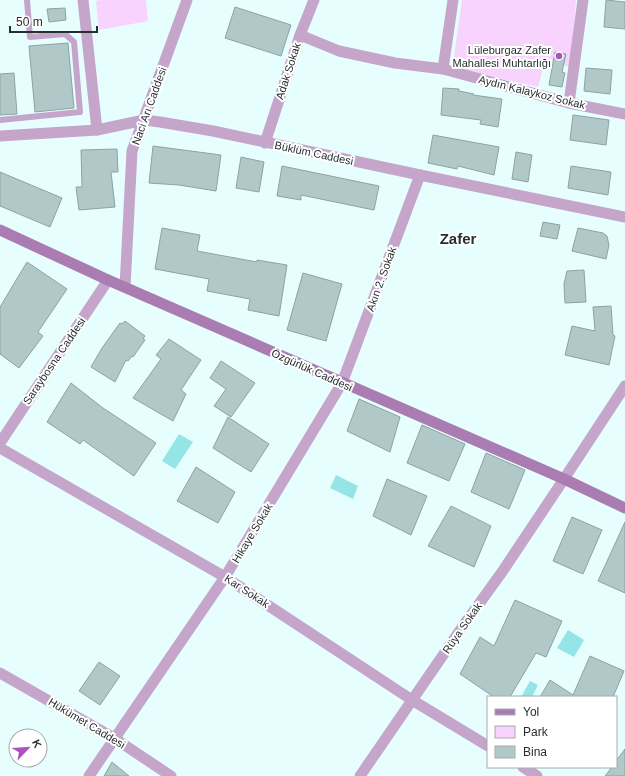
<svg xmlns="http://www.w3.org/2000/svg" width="625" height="776" viewBox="0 0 625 776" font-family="Helvetica,sans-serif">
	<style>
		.green { fill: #f7d3fd }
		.water { fill: #95e5e6 }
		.building { fill: #b0c8c8; stroke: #8ca3a3 }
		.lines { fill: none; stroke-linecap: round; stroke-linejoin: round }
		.service { stroke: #c5a5ca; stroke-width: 6 }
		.minor { stroke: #c5a5ca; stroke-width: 11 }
		.tertiary { stroke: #c5a5ca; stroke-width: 11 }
		.secondary { stroke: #aa7cb2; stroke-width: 11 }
		.poi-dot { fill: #ad52bd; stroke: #fff; stroke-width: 1.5 }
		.labels { text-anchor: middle; stroke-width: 4; stroke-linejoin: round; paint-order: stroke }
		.poi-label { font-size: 11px; fill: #262f2f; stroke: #fff; text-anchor: end }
		.street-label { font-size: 11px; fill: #262f2f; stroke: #fff }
		.district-label { font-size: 15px; font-weight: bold; fill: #262f2f; stroke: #fff }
	</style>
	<rect width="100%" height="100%" fill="#e6fefe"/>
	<g class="green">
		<polygon points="100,0 146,0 148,21 99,30 96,1"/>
		<polygon points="462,0 576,0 571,67 545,61 538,87 457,69 453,63"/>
	</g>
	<g class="water">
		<polygon points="179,434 193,442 175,469 162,461"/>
		<polygon points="336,475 358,486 353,499 330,488"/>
		<polygon points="568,630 584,640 574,657 557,648"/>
		<polygon points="530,681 538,685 532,697 521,697"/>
	</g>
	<g class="building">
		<polygon points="606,0 625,2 625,29 604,27"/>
		<polygon points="235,7 291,25 281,56 225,38"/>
		<polygon points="65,8 66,20 49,22 47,9"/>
		<polygon points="68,43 74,108 35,112 29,46"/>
		<polygon points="555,52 566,54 562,72 565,73 562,87 549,85"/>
		<polygon points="586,68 612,70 610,94 584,91"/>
		<polygon points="14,73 17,114 0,115 0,74"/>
		<polygon points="443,88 459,89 459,91 474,94 473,95 502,99 498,127 480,124 481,120 441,115"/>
		<polygon points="573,115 609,120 606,145 570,140"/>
		<polygon points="433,135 499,147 494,175 458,166 457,169 428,163"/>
		<polygon points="153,146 221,155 216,191 179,185 149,183"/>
		<polygon points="117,149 118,172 111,172 115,207 79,210 76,187 82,187 81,150"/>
		<polygon points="516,152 532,155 528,182 512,179"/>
		<polygon points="241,157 264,162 259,192 236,188"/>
		<polygon points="282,166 379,186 374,210 301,195 301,200 277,196"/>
		<polygon points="571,166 611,172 608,195 568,188"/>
		<polygon points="0,172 62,198 50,227 0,206"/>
		<polygon points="543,222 560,225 557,239 540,236"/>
		<polygon points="162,228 200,235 197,251 257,262 257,260 287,265 279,316 248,310 250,299 207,291 209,279 155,269"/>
		<polygon points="578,228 603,233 607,236 609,245 606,259 572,251"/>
		<polygon points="27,262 67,289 38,332 43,336 19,368 0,354 0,307"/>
		<polygon points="584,270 586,302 565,303 564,284 567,271"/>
		<polygon points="303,273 342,284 326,341 287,330"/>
		<polygon points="611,306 613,335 615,336 609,365 565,355 572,326 595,331 593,307"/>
		<polygon points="125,321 145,336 143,339 145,340 133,357 132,356 128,361 126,360 115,382 91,367 102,348 120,323 122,324"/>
		<polygon points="169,339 201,360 181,390 186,394 173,421 133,398 161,359 156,355"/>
		<polygon points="221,361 255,383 231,417 214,406 226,389 210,378"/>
		<polygon points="71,383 103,408 156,443 134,476 83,440 80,444 47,422"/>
		<polygon points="359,399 400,417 390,452 347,431"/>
		<polygon points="228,417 269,444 251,472 213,448"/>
		<polygon points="422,425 465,444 449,481 407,463"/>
		<polygon points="486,453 525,470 509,509 471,492"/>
		<polygon points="196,467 235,492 218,523 177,501"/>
		<polygon points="387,479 427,496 411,535 373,516"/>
		<polygon points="451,506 491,526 474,567 428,546"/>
		<polygon points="572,517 602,530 583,574 553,561"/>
		<polygon points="625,522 625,593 598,581"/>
		<polygon points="515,600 562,621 546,657 536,653 510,697 494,697 460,674 480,637 494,646"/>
		<polygon points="590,656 624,671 613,697 540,697 550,680 573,695"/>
		<polygon points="99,662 120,676 100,705 79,691"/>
		<polygon points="625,749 625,776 605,776 612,767 616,767 616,761"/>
		<polygon points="112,762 129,776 104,776"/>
	</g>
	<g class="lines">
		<polyline class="service" points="0,120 80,112 74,42 65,34 30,37 27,0"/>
		<g class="minor">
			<polyline points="83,0 97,130"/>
			<polyline points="300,35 339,51 395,63 443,69 569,103 625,114"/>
			<polyline points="443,69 453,0"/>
			<polyline points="569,103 583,0"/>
			<polyline points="265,143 300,35 314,0"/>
			<polyline points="0,443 108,280"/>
			<polyline points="0,448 225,577 412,700 488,746"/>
			<polyline points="523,767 537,776"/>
			<polyline points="89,776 225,577 342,383 420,175"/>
			<polyline points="360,776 463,626 502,572 564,479"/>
		</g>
		<g class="tertiary">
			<polyline points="0,136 97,130 144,120 160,122 213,131 420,175 625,217"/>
			<polyline points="125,287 132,151 187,0"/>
			<polyline points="564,479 625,386"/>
			<polyline points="0,673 114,738 171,776"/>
		</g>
		<polyline class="secondary" points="0,230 108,280 564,479 625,508"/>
	</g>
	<circle class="poi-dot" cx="559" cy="56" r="4"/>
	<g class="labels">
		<g class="poi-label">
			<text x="551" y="54">Lüleburgaz Zafer<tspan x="551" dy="13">Mahallesi Muhtarlığı</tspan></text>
		</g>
		<g class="street-label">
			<text transform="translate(288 71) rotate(-72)" y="4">Adak Sokak</text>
			<text transform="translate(532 92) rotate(14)" y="4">Aydın Kalaykoz Sokak</text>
			<text transform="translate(149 106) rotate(-70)" y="4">Naci Arı Caddesi</text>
			<text transform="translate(314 153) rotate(12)" y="4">Büklüm Caddesi</text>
			<text transform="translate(381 279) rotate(-70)" y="4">Akın 2. Sokak</text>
			<text transform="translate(54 361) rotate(-56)" y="4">Saraybosna Caddesi</text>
			<text transform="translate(312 370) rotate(24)" y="4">Özgürlük Caddesi</text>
			<text transform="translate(252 533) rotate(-59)" y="4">Hikaye Sokak</text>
			<text transform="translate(247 591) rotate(33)" y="4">Kar Sokak</text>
			<text transform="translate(462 628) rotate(-55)" y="4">Rüya Sokak</text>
			<text transform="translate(87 723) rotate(31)" y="4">Hükümet Caddesi</text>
		</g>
		<g class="district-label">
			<text x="458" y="244">Zafer</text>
		</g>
	</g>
	<rect x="487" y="696" width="130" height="72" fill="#ffffff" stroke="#a8acac"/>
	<rect x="495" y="709" width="20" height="6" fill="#aa7cb2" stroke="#a8acac"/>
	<text x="523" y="716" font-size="12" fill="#262f2f">Yol</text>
	<rect x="495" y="726" width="20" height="12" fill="#f7d3fd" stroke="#a8acac"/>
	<text x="523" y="736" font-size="12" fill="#262f2f">Park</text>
	<rect x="495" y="746" width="20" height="12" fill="#b0c8c8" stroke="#a8acac"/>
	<text x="523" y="756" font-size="12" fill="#262f2f">Bina</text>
	<g transform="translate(28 748) rotate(65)"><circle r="19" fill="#ffffff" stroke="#a8acac"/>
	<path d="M0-3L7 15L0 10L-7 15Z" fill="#ad52bd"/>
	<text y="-6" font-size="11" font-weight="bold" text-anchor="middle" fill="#262f2f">K</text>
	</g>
	<path d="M10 26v6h87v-6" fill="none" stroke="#262f2f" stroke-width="2"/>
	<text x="16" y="26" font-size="12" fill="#262f2f" stroke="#ffffff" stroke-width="3" paint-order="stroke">50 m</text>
</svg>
